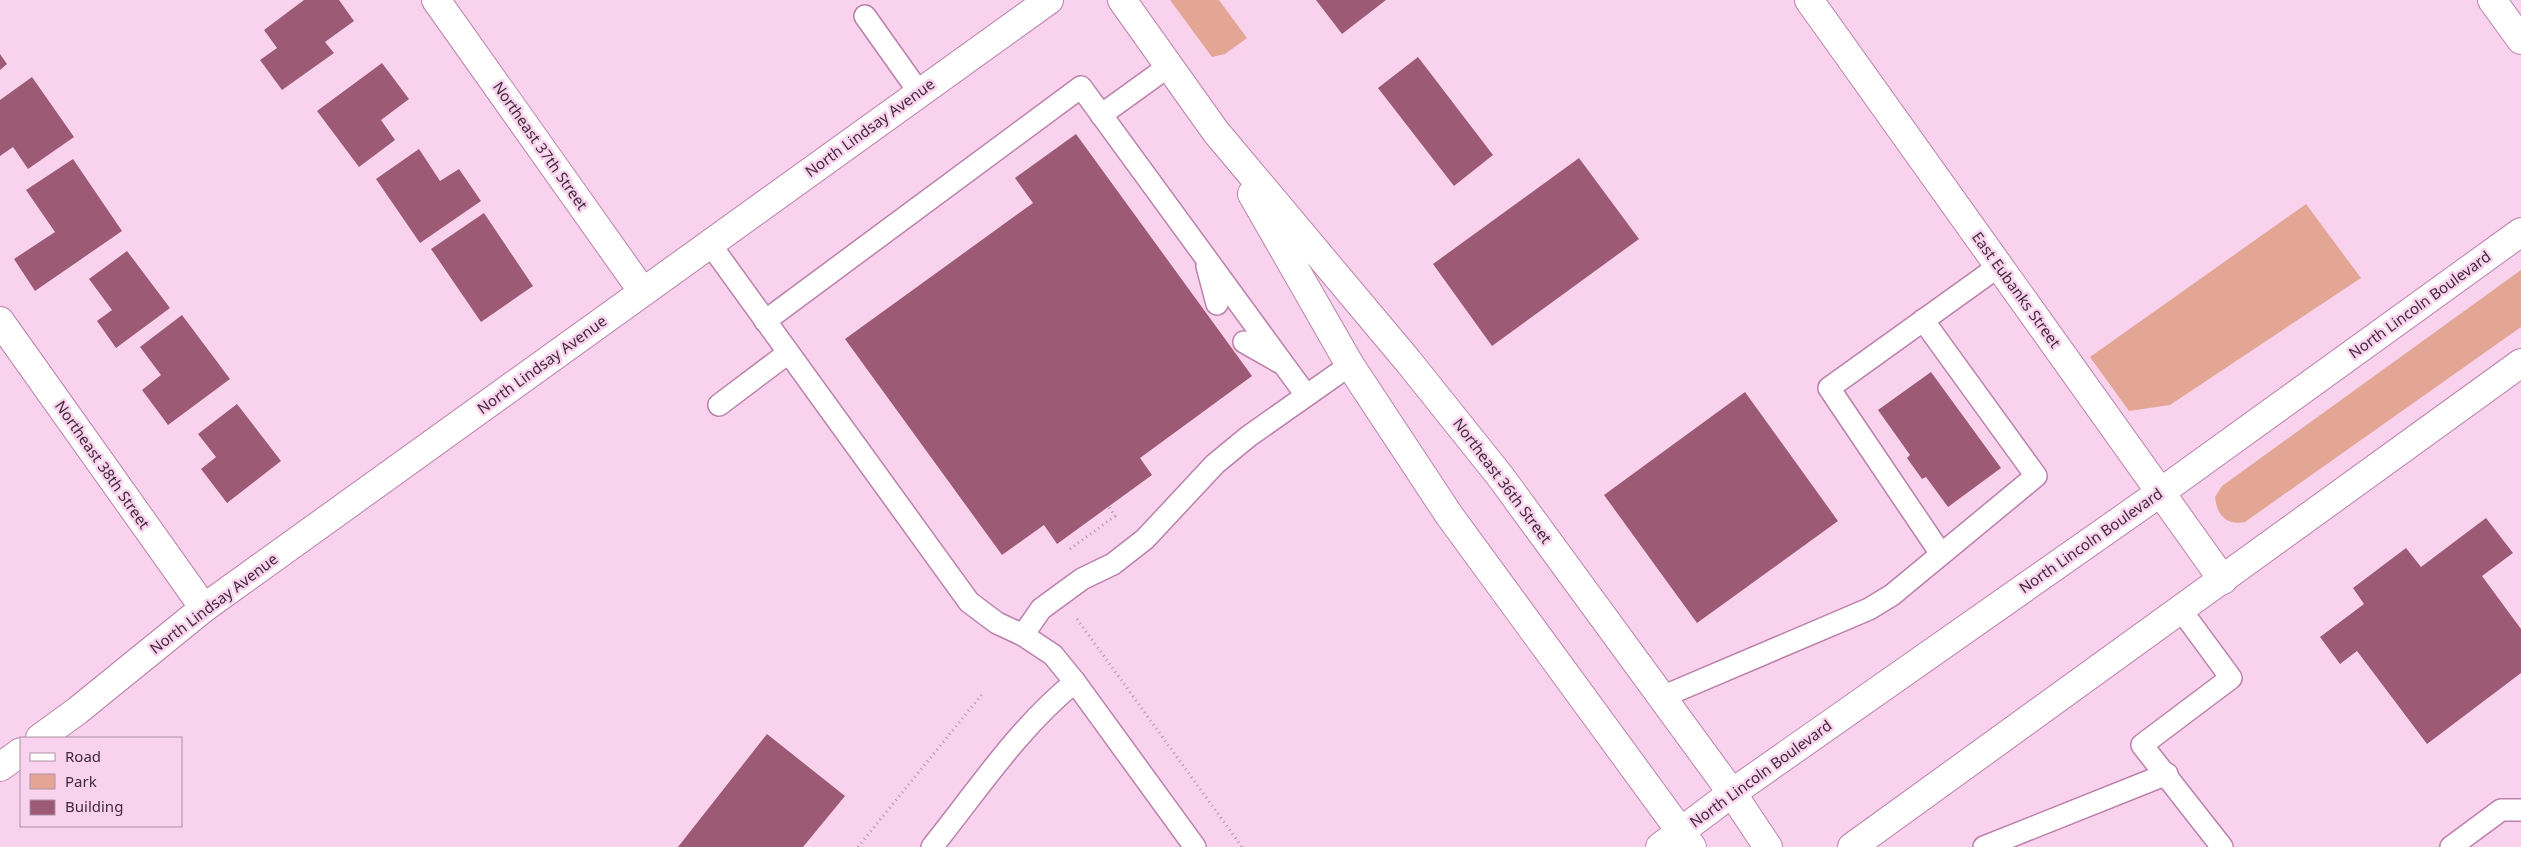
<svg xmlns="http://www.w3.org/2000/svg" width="2521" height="847" viewBox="0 0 2521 847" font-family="'Noto Sans',sans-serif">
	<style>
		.green { fill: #e3a695 }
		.building { fill: #9d5a74 }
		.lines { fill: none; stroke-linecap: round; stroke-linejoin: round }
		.lane-casing { stroke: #bb80ab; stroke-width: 24 }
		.street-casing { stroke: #bb80ab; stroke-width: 30 }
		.secondary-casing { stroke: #bb80ab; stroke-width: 30 }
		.primary-casing { stroke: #bb80ab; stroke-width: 30 }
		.path { stroke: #b493ab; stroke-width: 3; stroke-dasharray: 1 4; stroke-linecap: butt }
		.lane { stroke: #fff; stroke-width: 21 }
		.street { stroke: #fff; stroke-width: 28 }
		.secondary { stroke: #fff; stroke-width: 28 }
		.primary { stroke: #fff; stroke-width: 28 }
		.labels { text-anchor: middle; stroke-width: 5; stroke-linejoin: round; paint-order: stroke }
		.street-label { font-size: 15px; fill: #41293b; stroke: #f9d3ee }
	</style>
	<rect width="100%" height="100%" fill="#f9d3ee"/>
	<g class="green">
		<polygon points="1170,0 1219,0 1247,38 1225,54 1212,57"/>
		<polygon points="2306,204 2361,278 2170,405 2129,411 2090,357"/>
		<path d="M2521 270V327L2245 522C2226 526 2217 515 2215 497L2222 486Z"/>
	</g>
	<g class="building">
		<polygon points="304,0 339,0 354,21 325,42 334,53 282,90 260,60 277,48 264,30"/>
		<polygon points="1316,0 1386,0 1342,34"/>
		<polygon points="0,54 7,64 0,70"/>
		<polygon points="1418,57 1493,155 1454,186 1378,88"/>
		<polygon points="382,63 409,99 381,120 395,140 359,167 317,111"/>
		<polygon points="32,77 74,137 28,169 13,147 0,156 0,100"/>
		<polygon points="1076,134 1252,376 1140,458 1152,475 1057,544 1044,525 1002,555 845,339 1033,203 1015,178"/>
		<polygon points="419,149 440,181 459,169 481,201 420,243 376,179"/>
		<polygon points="1579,158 1639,239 1492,346 1433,264"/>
		<polygon points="73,159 122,231 35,291 14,259 55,232 26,190"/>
		<polygon points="484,213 533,286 481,322 431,249"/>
		<polygon points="127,251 170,308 116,348 97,321 112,310 89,279"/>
		<polygon points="182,315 230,379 168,425 142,390 161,375 140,347"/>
		<polygon points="1931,372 2001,468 1948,507 1926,477 1922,479 1907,458 1910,455 1878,410"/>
		<polygon points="1745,392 1838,521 1697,623 1604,495"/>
		<polygon points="237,404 281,461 227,503 201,469 216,457 198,434"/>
		<polygon points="2486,518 2513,553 2482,576 2521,629 2521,673 2427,744 2357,651 2340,664 2320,637 2364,604 2353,588 2406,548 2421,567"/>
		<polygon points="767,734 845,796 803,847 678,847"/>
	</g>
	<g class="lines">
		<g class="lane-casing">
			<g id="lane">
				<polyline points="865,16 919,92"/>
				<polyline points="1101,115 1169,66"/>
				<polyline points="710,244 969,602 997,623 1023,635 1053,655 1075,682 1195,847"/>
				<polyline points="1207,266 1217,304"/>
				<polyline points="765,321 1081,87 1306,395"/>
				<polyline points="1244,342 1279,362"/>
				<polyline points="719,405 788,353"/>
				<polyline points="1941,554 1829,388 1999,266"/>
				<polyline points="2181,610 2231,678 2142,745 2222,847"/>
				<polyline points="1023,635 1041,609 1082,579 1113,564 1145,539 1215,464 1249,436 1350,365"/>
				<polyline points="1662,697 1869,609 1892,595 2036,476 1923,320"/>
				<path d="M932 847C977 791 1019 727 1075 682"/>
				<polyline points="1984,847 2167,774"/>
				<polyline points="2451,847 2501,810 2521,810"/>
			</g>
		</g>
		<g class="street-casing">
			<g id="street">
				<polyline points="436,0 643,292"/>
				<polyline points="1809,0 2223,580"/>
				<polyline points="2492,0 2521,40"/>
				<polyline points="0,321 204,608"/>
				<polyline points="40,738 77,711 204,608 1049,0"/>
				<polyline points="0,767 21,752"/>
			</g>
		</g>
		<g class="secondary-casing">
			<g id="secondary">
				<polyline points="1122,0 1216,132 1408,361 1500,476 1732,793 1768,847"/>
				<polyline points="1252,194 1350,365 1449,515 1692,847"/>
			</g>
		</g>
		<g class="primary-casing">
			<g id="primary">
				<polyline points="1660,847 1732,793 2161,492 2521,232"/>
				<polyline points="1852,847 2521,363"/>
			</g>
		</g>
		<g class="path">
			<polyline points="1070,549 1115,516 1109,507"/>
			<polyline points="1077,619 1242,847"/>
			<polyline points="858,847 983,693"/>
		</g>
		<use href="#lane" class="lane"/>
		<use href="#street" class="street"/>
		<use href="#secondary" class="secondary"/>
		<use href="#primary" class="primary"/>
	</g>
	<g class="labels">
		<g class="street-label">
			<text transform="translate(870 128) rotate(-36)" y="5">North Lindsay Avenue</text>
			<text transform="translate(540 146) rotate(55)" y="5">Northeast 37th Street</text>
			<text transform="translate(2016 290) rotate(54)" y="5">East Eubanks Street</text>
			<text transform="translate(2420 305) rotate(-36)" y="5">North Lincoln Boulevard</text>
			<text transform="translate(542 365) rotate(-36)" y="5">North Lindsay Avenue</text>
			<text transform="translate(102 465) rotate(55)" y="5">Northeast 38th Street</text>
			<text transform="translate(1502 481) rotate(53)" y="5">Northeast 36th Street</text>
			<text transform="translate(2091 541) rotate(-35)" y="5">North Lincoln Boulevard</text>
			<text transform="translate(214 604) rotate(-37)" y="5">North Lindsay Avenue</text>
			<text transform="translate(1761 774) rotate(-36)" y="5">North Lincoln Boulevard</text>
		</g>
	</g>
	<rect x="20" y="737" width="162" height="90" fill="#f9d3ee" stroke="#af8fa6"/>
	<rect x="30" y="753" width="25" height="8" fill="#ffffff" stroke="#af8fa6"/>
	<text x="65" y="762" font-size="15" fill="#41293b">Road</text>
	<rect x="30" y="774" width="25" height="15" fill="#e3a695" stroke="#af8fa6"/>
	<text x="65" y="787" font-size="15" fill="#41293b">Park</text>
	<rect x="30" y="800" width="25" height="15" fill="#9d5a74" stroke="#af8fa6"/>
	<text x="65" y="812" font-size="15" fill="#41293b">Building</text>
</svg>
